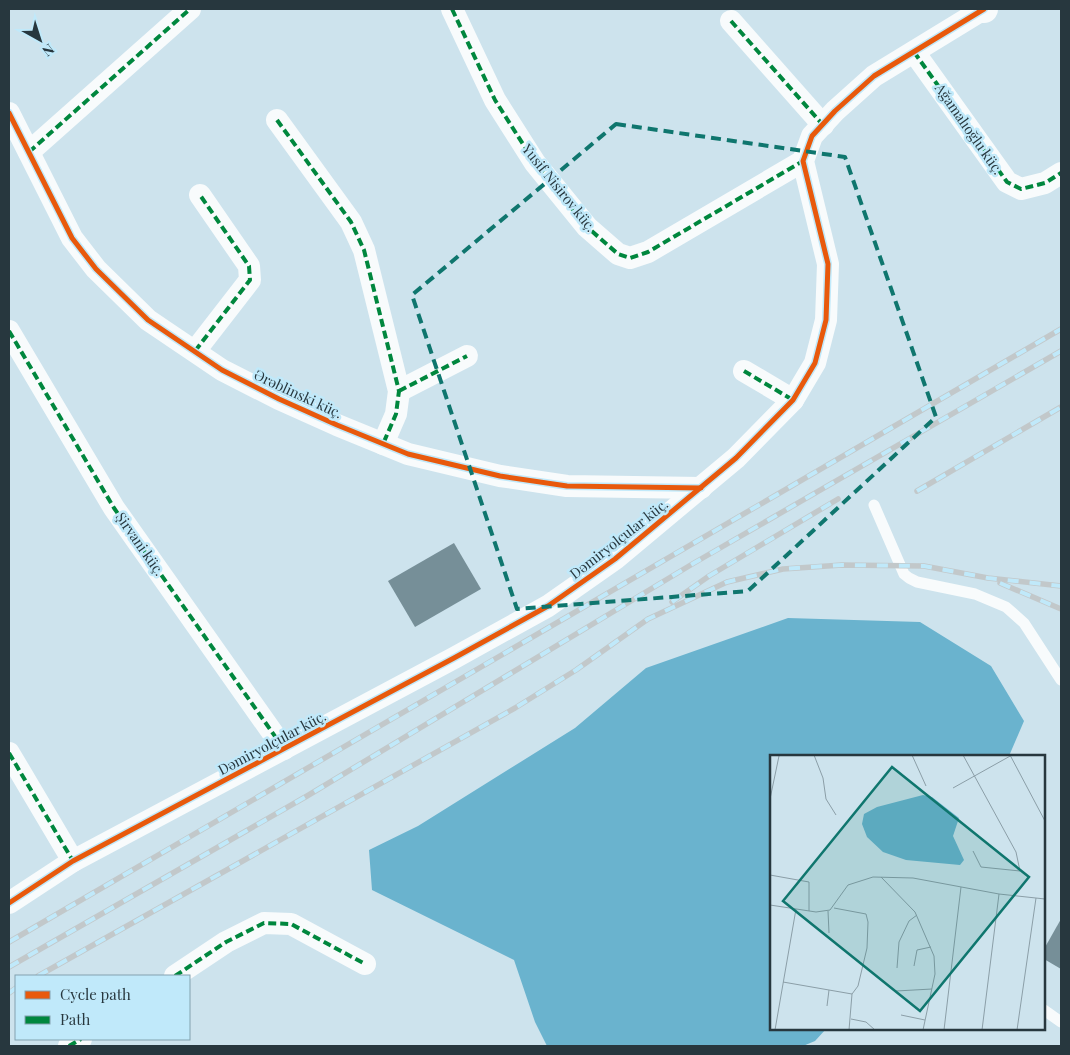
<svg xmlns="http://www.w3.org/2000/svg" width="1070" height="1055" viewBox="0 0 1070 1055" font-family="'Playfair Display',serif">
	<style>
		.water { fill: #6ab3ce }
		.building { fill: #768f98 }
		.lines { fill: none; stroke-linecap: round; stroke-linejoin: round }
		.lane { stroke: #f8fbfc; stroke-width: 11 }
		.street { stroke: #f8fbfc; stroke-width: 22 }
		.secondary { stroke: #f8fbfc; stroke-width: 28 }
		.rail-casing { stroke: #c2c8ca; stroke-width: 5.5 }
		.rail { stroke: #c0e9fa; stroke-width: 4; stroke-dasharray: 11; stroke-linecap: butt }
		.quiet { stroke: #00873e; stroke-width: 4; stroke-dasharray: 8 4; stroke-linecap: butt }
		.cycleway-casing { stroke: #c0e9fa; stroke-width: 8 }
		.cycleway { stroke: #e8590c; stroke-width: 5 }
		.marked { fill: none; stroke: #0f766e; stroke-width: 4; stroke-dasharray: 10 6; stroke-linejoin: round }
		.labels { text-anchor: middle; stroke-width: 5; stroke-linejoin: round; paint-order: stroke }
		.street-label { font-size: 14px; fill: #27373e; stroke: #c0e9fa }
		.inset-road { fill: none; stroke: #8b9ea7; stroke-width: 1 }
		.view { fill: #0f766e; fill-opacity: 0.15; stroke: #0f766e; stroke-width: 2.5 }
		.inset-edge { fill: none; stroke: #27373e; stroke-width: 2.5 }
	</style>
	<rect width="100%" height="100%" fill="#cde3ed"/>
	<polygon class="water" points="788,618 920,622 991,666 1024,721 1009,756 771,756 771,1029 826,1029 815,1041 803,1046 547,1046 535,1022 514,960 372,890 369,850 418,826 575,728 646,668"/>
	<g class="building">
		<polygon points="454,543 481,589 415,627 388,581"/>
		<polygon points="1061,919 1061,969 1044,959 1044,949"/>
	</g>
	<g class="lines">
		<g class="lane">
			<polyline points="874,505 904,574 909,578 917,582 975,594 1006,607 1024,623 1061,680"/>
			<polyline points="1044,1010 1061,1022"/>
		</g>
		<g class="street">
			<polyline points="452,9 495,100 535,163 587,227 618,254 630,258 648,252 803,161"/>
			<polyline points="731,21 823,125"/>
			<polyline points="914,52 1007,182 1021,189 1045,183 1061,173"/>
			<polyline points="9,113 72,238 96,269 148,320 222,370 279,399 337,425 408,454 500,476 567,486 701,488"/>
			<polyline points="277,120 351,222 364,250 399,391 396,414 383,444"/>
			<polyline points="29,152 190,9"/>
			<polyline points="9,331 114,508 284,749"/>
			<polyline points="195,351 250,280 249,266 200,195"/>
			<polyline points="744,371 793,400"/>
			<polyline points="399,391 467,356"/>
			<polyline points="9,753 73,861"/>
			<polyline points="9,903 73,861 454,658 548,606 615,559 736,458 793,400 815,363 826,320 828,264 803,161 812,136 835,111 874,76 982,10"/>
			<polyline points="175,976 226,942 264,923 291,924 365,964"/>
			<polyline points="69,1046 81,1039"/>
		</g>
		<polyline class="secondary" points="982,9 984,9"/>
		<g class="rail-casing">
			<g id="rail">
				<polyline points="917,491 1061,407"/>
				<polyline points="1000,583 1061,609"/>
				<polyline points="672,602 709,576 838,499"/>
				<polyline points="9,942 1061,329"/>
				<polyline points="9,967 307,796 694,563 1061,351"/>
				<polyline points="38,976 515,708 576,670 648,619 727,582 783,569 842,565 924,566 988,578 1061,586"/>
				<polyline points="9,993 16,988"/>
			</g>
		</g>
		<use href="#rail" class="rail"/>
		<g class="quiet">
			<polyline points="452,9 495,100 535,163 587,227 618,254 630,258 648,252 803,161"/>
			<polyline points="731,21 823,125"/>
			<polyline points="914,52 1007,182 1021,189 1045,183 1061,173"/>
			<polyline points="277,120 351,222 364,250 399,391 396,414 383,444"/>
			<polyline points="29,152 190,9"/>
			<polyline points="9,331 114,508 284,749"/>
			<polyline points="195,351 250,280 249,266 200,195"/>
			<polyline points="744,371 793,400"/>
			<polyline points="399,391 467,356"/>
			<polyline points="9,753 73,861"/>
			<polyline points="175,976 226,942 264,923 291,924 365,964"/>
			<polyline points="69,1046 81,1039"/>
		</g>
		<g class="cycleway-casing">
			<g id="cycleway">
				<polyline points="9,113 72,238 96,269 148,320 222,370 279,399 337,425 408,454 500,476 567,486 701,488"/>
				<polyline points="9,903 73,861 454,658 548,606 615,559 736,458 793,400 815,363 826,320 828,264 803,161 812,136 835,111 874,76 984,9"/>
			</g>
		</g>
		<use href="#cycleway" class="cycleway"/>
	</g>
	<path class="marked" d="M616 124 845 157 936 417 748 591 517 609 412 295Z"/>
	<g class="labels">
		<g class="street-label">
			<text transform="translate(969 129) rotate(55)" y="5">Ağamalıoğlu küç.</text>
			<text transform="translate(559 188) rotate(51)" y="5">Yusif Nisirov küç.</text>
			<text transform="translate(298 394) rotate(25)" y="5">Ərəblinski küç.</text>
			<text transform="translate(619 539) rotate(-38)" y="5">Dəmiryolçular küç.</text>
			<text transform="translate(140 544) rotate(55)" y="5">Şirvani küç.</text>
			<text transform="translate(272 743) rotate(-28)" y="5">Dəmiryolçular küç.</text>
		</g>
	</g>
	<g transform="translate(770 755)">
		<rect width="275" height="275" fill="#cde3ed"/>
		<path d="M153 40 162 42 189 63 183 81 194 105 190 110 136 105 113 97 97 82 92 69 94 59 107 52Z" fill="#6ab3ce"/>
		<path class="inset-road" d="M8 0H41M44 0 53 23 56 44 66 60M142 0 156 31M193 0 246 97 250 116 211 112 203 96M240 0 275 66M183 33 242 0M0 44 9 1M0 120 39 127V156M111 122 145 157 164 201 165 219 153 275M0 150 46 157 60 155 78 130 103 122 143 123 229 139 275 144M64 153 96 159 98 167 97 193 88 231 82 239 79 275M58 156 59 178M144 211 147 195 161 192M127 213 129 187 139 166 147 160M13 227 82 239M126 236 162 234M57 251 59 235M131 260 155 265M81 264 96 267 105 275M5 275 26 154M174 275 191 132M212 275 229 139M247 275 266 143"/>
		<path class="view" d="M122 12 259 122 150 256 13 146Z"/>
		<rect width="275" height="275" class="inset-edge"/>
	</g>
	<rect width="1070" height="1055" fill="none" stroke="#27373e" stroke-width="20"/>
	<rect x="15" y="975" width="175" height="65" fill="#c0e9fa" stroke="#83a2af"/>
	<rect x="25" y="991" width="25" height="8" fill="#e8590c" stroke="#83a2af"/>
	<text x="60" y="1000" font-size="15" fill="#27373e">Cycle path</text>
	<rect x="25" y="1016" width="25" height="8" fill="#00873e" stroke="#83a2af"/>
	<text x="60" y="1025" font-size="15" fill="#27373e">Path</text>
	<g transform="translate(40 40) rotate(141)" stroke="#c0e9fa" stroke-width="4" paint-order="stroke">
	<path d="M0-4L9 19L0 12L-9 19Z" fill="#27373e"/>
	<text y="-8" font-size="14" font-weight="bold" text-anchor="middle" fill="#27373e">N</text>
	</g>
</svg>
